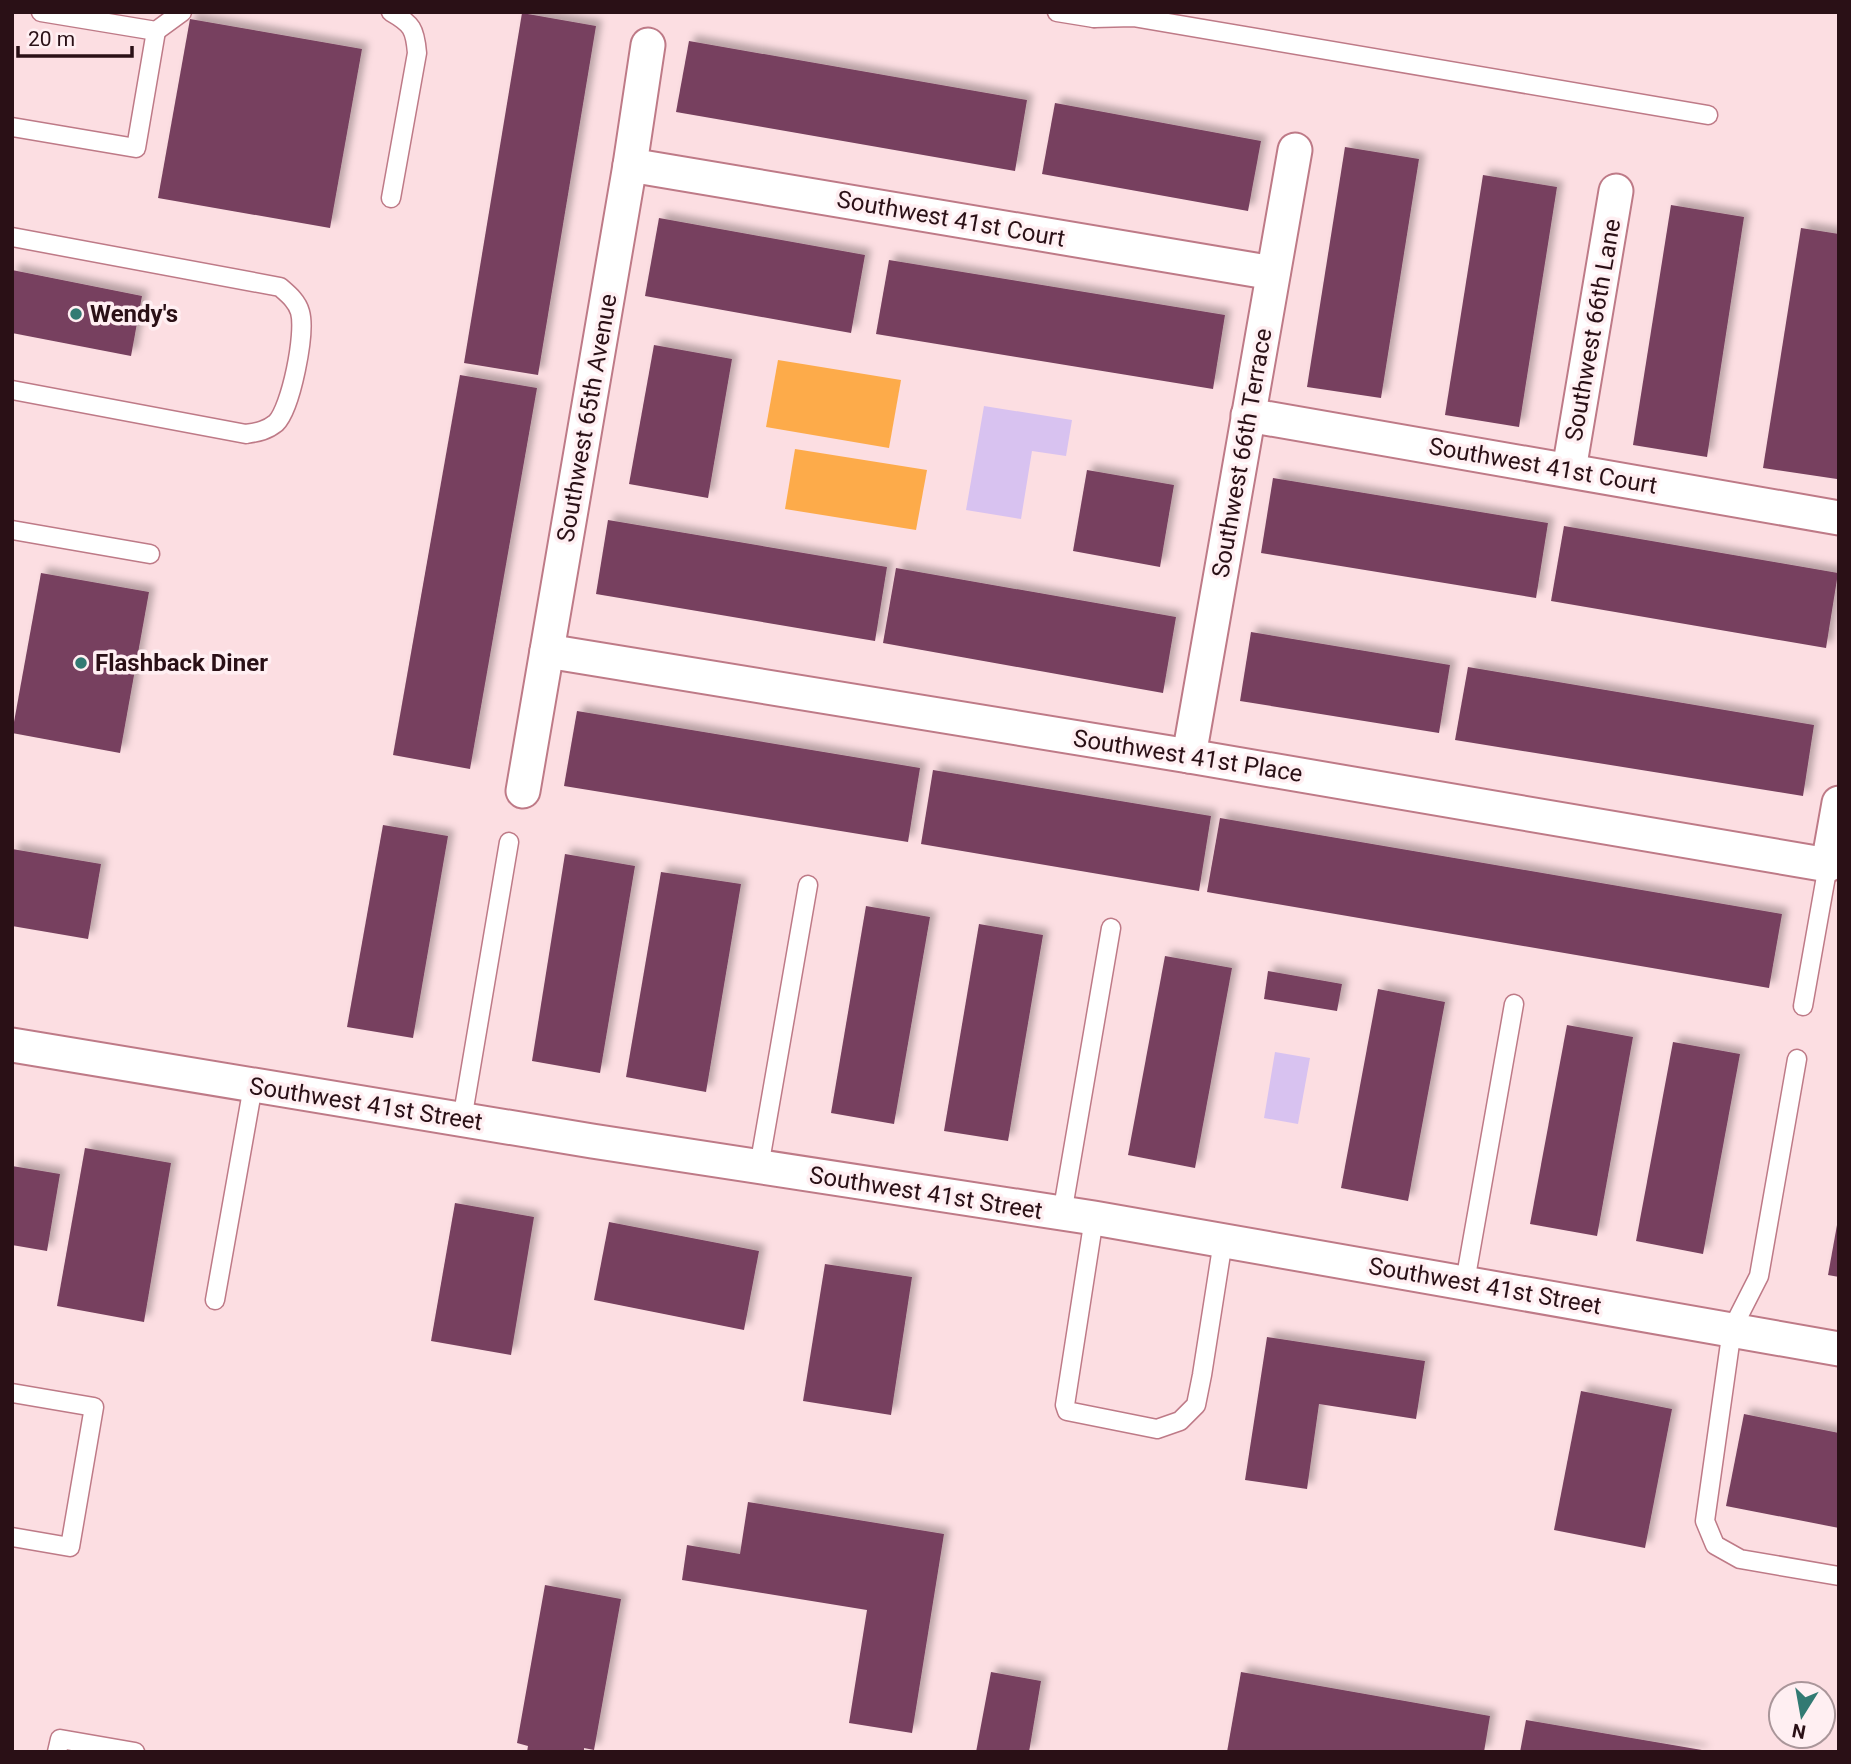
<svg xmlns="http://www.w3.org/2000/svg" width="1851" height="1764" viewBox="0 0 1851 1764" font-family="Roboto,sans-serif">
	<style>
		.green { fill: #fdab4a }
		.water { fill: #d8c2f0 }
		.building { fill: #77405e; filter: url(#shadow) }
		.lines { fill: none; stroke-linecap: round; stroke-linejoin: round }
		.service-casing { stroke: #be7a87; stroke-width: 21 }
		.minor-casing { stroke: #be7a87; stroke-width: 37 }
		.service { stroke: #fff; stroke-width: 18 }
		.minor { stroke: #fff; stroke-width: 33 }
		.poi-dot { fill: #327a73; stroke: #ffeff2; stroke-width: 2.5 }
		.labels { text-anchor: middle; stroke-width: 7; stroke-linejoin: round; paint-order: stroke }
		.street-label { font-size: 24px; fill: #2a1016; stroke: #ffeff2 }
		.poi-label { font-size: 24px; font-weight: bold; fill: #2a1016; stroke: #ffeff2; text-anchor: start }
	</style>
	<defs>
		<filter id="shadow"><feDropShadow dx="6" dy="-6" stdDeviation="3.5" flood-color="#0004"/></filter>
	</defs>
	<rect width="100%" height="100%" fill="#fcdee2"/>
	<g class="green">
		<polygon points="778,360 901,380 889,448 766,427"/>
		<polygon points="795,449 927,470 916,530 785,509"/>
	</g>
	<g class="water">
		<polygon points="984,406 1072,420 1066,456 1032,451 1021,519 966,510"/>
		<polygon points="1275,1052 1310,1058 1298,1124 1264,1118"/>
	</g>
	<g class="building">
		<polygon points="522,13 596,26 538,375 464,363"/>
		<polygon points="190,19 362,49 330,228 158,198"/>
		<polygon points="689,41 1027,100 1015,171 676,112"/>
		<polygon points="1055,103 1261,141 1248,211 1042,174"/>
		<polygon points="1345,147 1419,159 1381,398 1307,387"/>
		<polygon points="1483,175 1557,187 1519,427 1445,415"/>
		<polygon points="1671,205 1744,217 1707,457 1633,445"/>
		<polygon points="659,218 865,255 851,333 645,296"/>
		<polygon points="1801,228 1839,234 1839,469 1837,479 1763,468"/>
		<polygon points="889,260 1225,315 1213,389 876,334"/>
		<polygon points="12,270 142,296 131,356 12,333"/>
		<polygon points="654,345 732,359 708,498 629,484"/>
		<polygon points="460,375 537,388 470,769 393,755"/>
		<polygon points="1087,470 1174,485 1160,567 1073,551"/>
		<polygon points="1273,478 1548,523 1536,598 1261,553"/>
		<polygon points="608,520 887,567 875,641 596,594"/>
		<polygon points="1564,526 1838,573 1826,648 1551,601"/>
		<polygon points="896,568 1176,617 1163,693 883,643"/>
		<polygon points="41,573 149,592 120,753 12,733"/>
		<polygon points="1251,632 1450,665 1439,733 1240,701"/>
		<polygon points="1468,667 1814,725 1803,796 1455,740"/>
		<polygon points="577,711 920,768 908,842 564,786"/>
		<polygon points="933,770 1211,816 1199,891 921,844"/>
		<polygon points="1220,818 1782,914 1769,988 1207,892"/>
		<polygon points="383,825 448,836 413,1038 347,1027"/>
		<polygon points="12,849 101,864 88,939 12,926"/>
		<polygon points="565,854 635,866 600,1073 532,1061"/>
		<polygon points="661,872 741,884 706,1092 626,1077"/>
		<polygon points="866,906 930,917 894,1124 831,1113"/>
		<polygon points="979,924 1043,935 1008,1141 944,1131"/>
		<polygon points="1165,956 1232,968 1195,1168 1128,1155"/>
		<polygon points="1268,971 1342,984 1337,1011 1264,999"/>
		<polygon points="1378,989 1445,1002 1408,1201 1341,1188"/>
		<polygon points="1567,1025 1633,1037 1597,1236 1530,1224"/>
		<polygon points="1673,1042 1740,1054 1703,1254 1636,1241"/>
		<polygon points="85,1148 171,1163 144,1322 57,1306"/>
		<polygon points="12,1166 60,1174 47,1251 12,1245"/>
		<polygon points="455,1203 534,1217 511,1355 431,1341"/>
		<polygon points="609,1222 759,1251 744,1330 594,1300"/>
		<polygon points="1837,1225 1839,1225 1839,1277 1828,1275"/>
		<polygon points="825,1264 912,1277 891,1415 803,1401"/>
		<polygon points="1267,1337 1425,1361 1416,1419 1319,1404 1307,1489 1245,1480"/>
		<polygon points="1581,1391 1672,1409 1645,1548 1554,1530"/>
		<polygon points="1744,1414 1839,1433 1839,1528 1726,1506"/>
		<polygon points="748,1502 944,1534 912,1733 849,1723 867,1610 682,1580 687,1545 740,1554"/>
		<polygon points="545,1585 621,1599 594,1750 584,1748 584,1752 527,1752 528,1746 517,1743"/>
		<polygon points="991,1672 1041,1681 1029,1752 976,1752"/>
		<polygon points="1241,1672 1490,1716 1484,1752 1227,1752"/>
		<polygon points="1526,1720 1702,1750 1702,1752 1520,1752"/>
	</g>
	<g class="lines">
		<g class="service-casing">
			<g id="service">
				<polyline points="41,12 156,31 182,12"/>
				<polyline points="1057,12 1094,18 1095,12"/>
				<polyline points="1094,18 1133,17 1708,115"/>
				<polyline points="12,127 136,148 156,31"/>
				<path d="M391 198 417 53C415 29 412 24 391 12"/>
				<path d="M12 237 280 287C288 294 297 301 300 312 306 333 291 408 276 423 266 431 258 432 246 434L12 390"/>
				<polyline points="12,530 150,554"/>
				<polyline points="1803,1006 1828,865"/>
				<polyline points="1797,1059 1759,1276 1732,1329 1705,1521 1715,1545 1740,1559 1839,1576"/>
				<polyline points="462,1120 509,842"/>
				<polyline points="759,1167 808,885"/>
				<polyline points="1062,1214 1111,928"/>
				<polyline points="1094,1218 1065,1405 1067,1411 1157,1429 1180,1421 1196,1405 1202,1375 1223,1241"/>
				<polyline points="1465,1282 1514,1004"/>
				<polyline points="215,1300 253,1086"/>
				<polyline points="12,1393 94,1407 70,1547 12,1537"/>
				<polyline points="57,1752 60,1739 135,1752"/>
			</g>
		</g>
		<g class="minor-casing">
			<g id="minor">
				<polyline points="630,165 1273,273"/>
				<polyline points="1248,415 1839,518"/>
				<polyline points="1569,470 1616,191"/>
				<polyline points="547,651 1189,756 1828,865 1839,803"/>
				<polyline points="1189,756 1295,150"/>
				<polyline points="523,791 630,165 648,45"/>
				<polyline points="12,1045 592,1141 1094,1218 1839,1349"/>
			</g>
		</g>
		<use href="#service" class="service"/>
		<use href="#minor" class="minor"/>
	</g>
	<g class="poi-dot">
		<circle cx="76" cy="314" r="7"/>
		<circle cx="81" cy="663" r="7"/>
	</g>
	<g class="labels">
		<g class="street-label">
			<text transform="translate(951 219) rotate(10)" y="8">Southwest 41st Court</text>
			<text transform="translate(1593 330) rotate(-80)" y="8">Southwest 66th Lane</text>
			<text transform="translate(587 418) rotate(-80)" y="8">Southwest 65th Avenue</text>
			<text transform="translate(1242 453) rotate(-80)" y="8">Southwest 66th Terrace</text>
			<text transform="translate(1543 466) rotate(10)" y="8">Southwest 41st Court</text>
			<text transform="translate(1188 756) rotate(9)" y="8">Southwest 41st Place</text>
			<text transform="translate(366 1104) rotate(9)" y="8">Southwest 41st Street</text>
			<text transform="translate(926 1193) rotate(9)" y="8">Southwest 41st Street</text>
			<text transform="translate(1485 1286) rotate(10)" y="8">Southwest 41st Street</text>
		</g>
		<g class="poi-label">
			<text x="90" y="322">Wendy's</text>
			<text x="95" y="671">Flashback Diner</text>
		</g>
	</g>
	<rect width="1851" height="1764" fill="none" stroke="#2a1016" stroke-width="28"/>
	<g transform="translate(1802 1715) rotate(191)"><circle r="33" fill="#ffeff2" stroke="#aa969a" stroke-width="2"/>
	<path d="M0-5L12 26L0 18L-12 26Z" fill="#327a73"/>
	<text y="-10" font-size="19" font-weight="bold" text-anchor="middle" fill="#2a1016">N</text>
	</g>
	<path d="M18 46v10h114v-10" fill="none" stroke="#2a1016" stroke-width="3.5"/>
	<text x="28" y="46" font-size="21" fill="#2a1016" stroke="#ffeff2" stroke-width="5" paint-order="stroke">20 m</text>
</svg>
